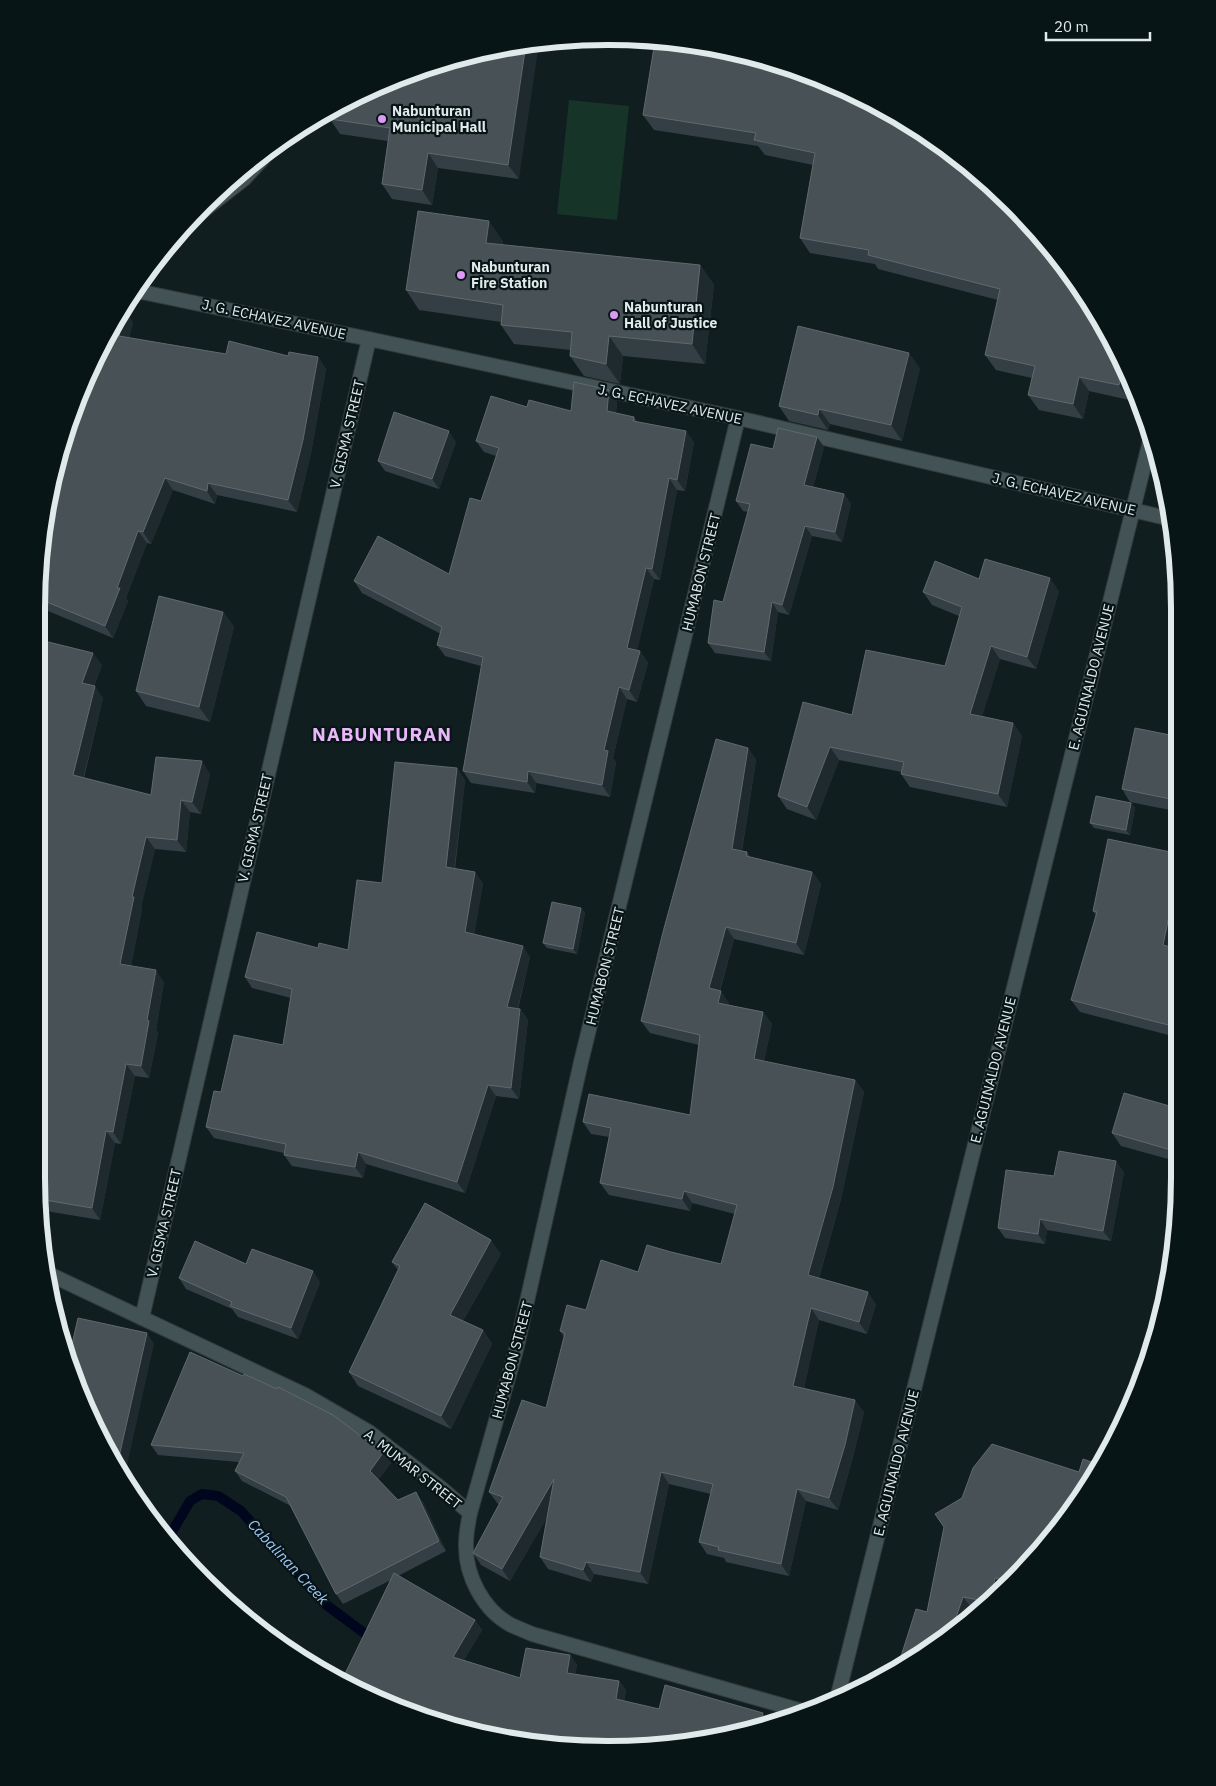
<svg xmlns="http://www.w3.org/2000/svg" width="1216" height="1786" viewBox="0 0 1216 1786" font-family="'IBM Plex Sans',sans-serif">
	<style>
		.green { fill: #163528 }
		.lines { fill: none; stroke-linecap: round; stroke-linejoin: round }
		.stream { stroke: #00061d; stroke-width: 10 }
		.service-casing { stroke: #323a3c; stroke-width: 16 }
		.minor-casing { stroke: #323a3c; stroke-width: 16 }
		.service { stroke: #435254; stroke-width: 14 }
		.minor { stroke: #435254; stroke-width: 14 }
		.wall { fill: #343f45 }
		.shaded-wall { fill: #1e2a2e }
		.building { fill: #475156; stroke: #5f696e }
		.poi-dot { fill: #dd99f3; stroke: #081517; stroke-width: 2 }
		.labels { text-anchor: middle; stroke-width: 4.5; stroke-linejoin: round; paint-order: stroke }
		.poi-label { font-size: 14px; font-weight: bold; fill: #e1eaeb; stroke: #081517; text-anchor: start }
		.street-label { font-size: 14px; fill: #e1eaeb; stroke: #081517 }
		.water-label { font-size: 15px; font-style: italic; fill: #a0c9f9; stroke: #081517 }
		.district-label { font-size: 19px; font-weight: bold; letter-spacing: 1px; fill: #e8b8f8; stroke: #081517 }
		.rim { fill: none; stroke: #e1eaeb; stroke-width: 6 }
	</style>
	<rect width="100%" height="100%" fill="#111e20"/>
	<polygon class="green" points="569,100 629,106 617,220 557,214"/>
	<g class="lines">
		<polyline class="stream" points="169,1537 190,1501 202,1494 218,1496 241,1511 325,1604 375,1641"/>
		<g class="service-casing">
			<polyline id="service" points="190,221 244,179 278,142"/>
		</g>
		<g class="minor-casing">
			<g id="minor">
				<polyline points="137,291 369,339 738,418 1171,519"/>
				<path d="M49 1274 305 1395 369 1432 441 1488 470 1513C468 1523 466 1534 466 1544 465 1575 483 1610 511 1625 518 1628 525 1631 532 1634L802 1711"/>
				<polyline points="142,1318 369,339"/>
				<polyline points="470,1513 516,1350 581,1062 738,418"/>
				<polyline points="837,1699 1150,441"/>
			</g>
		</g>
		<use href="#service" class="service"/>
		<use href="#minor" class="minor"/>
	</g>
	<g class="wall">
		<polygon points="497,47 519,179 438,168 432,205 392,199 382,184 388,141 340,134 330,119"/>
		<polygon points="724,48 1012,204 1129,400 1089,391 1083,419 1039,410 1028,395 1032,378 996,370 985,355 998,300 878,269 875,264 810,253 800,238 813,165 765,155 758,146 654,130 643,115"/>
		<polygon points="503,241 502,245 700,265 714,285 705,364 623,356 620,384 584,376 570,356 571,350 514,344 501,325 501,322 419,310 406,290"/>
		<polygon points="133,322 129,338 226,354 318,357 326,369 311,453 297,512 217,495 215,504 173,490 151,544 147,543 126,598 128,601 113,638 36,606 47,497"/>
		<polygon points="920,368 902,441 830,424 828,430 789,421 779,406"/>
		<polygon points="617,401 616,413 634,417 637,422 694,442 685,491 677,490 660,580 654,579 637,650 640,651 648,663 637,702 627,699 613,758 616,762 610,797 536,783 535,793 471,783 463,771 481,666 445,656 437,645 441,634 362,593 354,581 449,574 481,501 496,456 484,452 476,441 527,407 571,411"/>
		<polygon points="456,442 439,489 385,471 378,461"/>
		<polygon points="824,447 813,487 844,494 851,504 842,542 812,536 789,615 778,612 771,661 715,653 708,643 723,602 748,512 743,511 736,501 773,449"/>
		<polygon points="979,579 1059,591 1036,669 1000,659 982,716 1013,723 1022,736 1007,807 910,787 901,774 902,772 839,760 816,820 787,809 778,796 852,715 945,666 959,616 932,605 923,592"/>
		<polygon points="223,612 234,627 210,722 146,706 136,691"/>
		<polygon points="36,639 102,665 94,686 103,698 84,778 151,795 210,774 201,814 190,812 186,852 155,849 141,907 142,909 131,966 164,982 156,1030 158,1033 149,1078 135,1076 121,1144 115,1143 100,1220 40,1210 36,1178"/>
		<polygon points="1180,737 1180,812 1130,802 1122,789"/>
		<polygon points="748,748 756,760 742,851 747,852 750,857 812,872 821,884 804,955 734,939 720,991 729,1003 729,1005 763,1012 772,1024 764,1061 855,1080 864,1092 841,1199 819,1278 876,1304 867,1334 819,1320 804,1388 864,1412 853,1457 838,1510 806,1501 789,1576 726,1562 724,1558 707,1554 699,1542 711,1494 669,1484 648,1584 594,1574 591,1582 548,1569 540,1557 547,1517 510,1581 481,1565 473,1553 499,1504 498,1504 489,1492 546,1408 564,1337 560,1331 586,1310 638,1272 671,1252 721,1264 735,1214 692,1203 690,1211 609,1195 600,1183 609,1137 591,1134 583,1122 690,1115 699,1045 650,1033 641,1021"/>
		<polygon points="457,768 465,780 455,869 483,883 474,934 530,957 518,1009 520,1009 528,1020 519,1099 496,1096 465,1193 366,1164 363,1178 292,1166 284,1155 284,1153 214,1138 206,1127 221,1092 283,1045 291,998 252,988 245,977 318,948 348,950 382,883"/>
		<polygon points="1131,803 1135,808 1130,835 1094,828 1090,823"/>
		<polygon points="581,908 585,913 577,954 547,948 543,943"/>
		<polygon points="1093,911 1180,917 1173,948 1180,953 1180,1038 1080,1012 1071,1000 1096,916"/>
		<polygon points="1180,1109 1180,1164 1179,1162 1121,1146 1112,1133"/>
		<polygon points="1124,1172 1111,1241 1047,1230 1045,1244 1005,1238 998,1228 1054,1176"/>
		<polygon points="501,1254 463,1321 483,1330 492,1344 451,1429 358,1386 349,1372 398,1270 392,1262"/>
		<polygon points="179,1278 320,1282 298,1339 238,1317 232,1309 186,1289"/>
		<polygon points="151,1445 383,1453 391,1463 378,1480 398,1500 423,1502 446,1551 398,1576 475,1620 482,1630 464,1660 520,1678 570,1655 577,1665 575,1674 619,1681 626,1690 624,1701 659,1709 769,1722 342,1680 391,1580 343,1604 336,1594 291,1506 242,1481 235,1471 239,1462 158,1455"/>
		<polygon points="1079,1472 1083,1496 1012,1582 1005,1589 1002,1589 1001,1592 981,1610 971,1607 965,1624 956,1632 927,1612"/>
	</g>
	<g class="shaded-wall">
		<polygon points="539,43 519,179 508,165 526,44"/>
		<polygon points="428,153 438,168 432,205 422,190"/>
		<polygon points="489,221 503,241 499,263 486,243"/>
		<polygon points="700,265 714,285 705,364 692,344"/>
		<polygon points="124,309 133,322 127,348 119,336"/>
		<polygon points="609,336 623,356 620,384 606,364"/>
		<polygon points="909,353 920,368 902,441 891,425"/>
		<polygon points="318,357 326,369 311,453 297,512 288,500"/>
		<polygon points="1124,364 1132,388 1129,400 1119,385"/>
		<polygon points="1079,377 1089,391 1083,419 1073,404"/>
		<polygon points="609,390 617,401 615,422 607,411"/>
		<polygon points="819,409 830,424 828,430 818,415"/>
		<polygon points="449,431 456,442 439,489 432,479"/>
		<polygon points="686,431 694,442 685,491 677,480"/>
		<polygon points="817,437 824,447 811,495 804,485"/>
		<polygon points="165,478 173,490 151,544 143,532"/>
		<polygon points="669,478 677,490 660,580 652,569"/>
		<polygon points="208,483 217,495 215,504 207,491"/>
		<polygon points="844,494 851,504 842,542 835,532"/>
		<polygon points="805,526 812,536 789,615 782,605"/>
		<polygon points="138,531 147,543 126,598 128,601 113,638 105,626 117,588"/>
		<polygon points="646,568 654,579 635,659 627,648"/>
		<polygon points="1050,578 1059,591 1036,669 1027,657"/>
		<polygon points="772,602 778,612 771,661 764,652"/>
		<polygon points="223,612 234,627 210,722 199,707"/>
		<polygon points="991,646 1000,659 979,727 970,714"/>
		<polygon points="640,651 648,663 637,702 629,690"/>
		<polygon points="93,653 102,665 90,695 82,683"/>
		<polygon points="95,686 103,698 81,787 73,775"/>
		<polygon points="619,687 627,699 613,758 616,762 610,797 602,785 604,750"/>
		<polygon points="1013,723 1022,736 1007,807 998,794"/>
		<polygon points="830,747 839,760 816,820 807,807"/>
		<polygon points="748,748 756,760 740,861 732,849"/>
		<polygon points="202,761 210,774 201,814 192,802"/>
		<polygon points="457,768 465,780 453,878 446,867"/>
		<polygon points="528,771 536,783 535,793 527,782"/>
		<polygon points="181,800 190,812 186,852 177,840"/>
		<polygon points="1131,803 1135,808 1130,835 1126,830"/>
		<polygon points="146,837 155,849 141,907 142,909 129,976 120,964 132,897"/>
		<polygon points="1180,863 1180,917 1171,958 1163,945"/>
		<polygon points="475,872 483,883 473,943 465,932"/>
		<polygon points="812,872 821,884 804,955 796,943"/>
		<polygon points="581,908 585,913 577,954 573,949"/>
		<polygon points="726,927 734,939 717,1000 709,988"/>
		<polygon points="523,946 530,957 515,1018 507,1007"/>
		<polygon points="156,970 164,982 156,1030 158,1033 149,1078 141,1066 147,1020"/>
		<polygon points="721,991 729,1003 726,1015 718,1003"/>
		<polygon points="520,1009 528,1020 519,1099 511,1088"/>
		<polygon points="763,1012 772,1024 762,1071 754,1059"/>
		<polygon points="126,1064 135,1076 121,1144 113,1132"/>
		<polygon points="855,1080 864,1092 841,1199 816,1287 808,1275"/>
		<polygon points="488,1085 496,1096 465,1193 457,1182"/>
		<polygon points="106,1131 115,1143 100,1220 92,1208"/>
		<polygon points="358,1152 366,1164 363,1178 355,1167"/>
		<polygon points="1116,1161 1124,1172 1111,1241 1103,1231"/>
		<polygon points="684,1191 692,1203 690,1211 682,1199"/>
		<polygon points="1040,1219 1047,1230 1045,1244 1038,1234"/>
		<polygon points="491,1240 501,1254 459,1328 450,1315"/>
		<polygon points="313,1271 320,1282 298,1339 291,1328"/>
		<polygon points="868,1292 876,1304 867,1334 859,1322"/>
		<polygon points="811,1308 819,1320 802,1398 793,1386"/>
		<polygon points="483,1330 492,1344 451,1429 441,1416"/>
		<polygon points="147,1333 154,1344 124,1479 117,1466"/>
		<polygon points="855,1400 864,1412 853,1457 838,1510 829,1498"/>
		<polygon points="383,1453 391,1463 377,1481 370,1471"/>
		<polygon points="661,1472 669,1484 648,1584 640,1572"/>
		<polygon points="554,1479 563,1491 510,1581 502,1569"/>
		<polygon points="797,1489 806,1501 789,1576 781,1564"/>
		<polygon points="416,1492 423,1502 446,1551 439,1541"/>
		<polygon points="134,1494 142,1505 141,1506 134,1497"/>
		<polygon points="586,1562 594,1574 591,1582 583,1570"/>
		<polygon points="995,1578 1002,1589 1001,1592 990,1602"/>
		<polygon points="963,1597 971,1607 965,1624 956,1632 950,1635"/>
		<polygon points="475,1620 482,1630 460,1667 453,1657"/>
		<polygon points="570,1655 577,1665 574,1683 567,1673"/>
		<polygon points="619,1681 626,1690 623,1709 616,1699"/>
		<polygon points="763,1713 769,1722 760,1725"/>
	</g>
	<g class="building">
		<polygon points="655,41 724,48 827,80 926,133 1012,204 1062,260 1121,355 1124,364 1119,385 1079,377 1073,404 1028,395 1035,366 985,355 1000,289 868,255 869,250 800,238 815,153 754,140 756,133 643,115"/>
		<polygon points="526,44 508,165 428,153 422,190 382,184 390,128 330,119 331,111 389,80 497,47"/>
		<polygon points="418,211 489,221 486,243 700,265 692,344 609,336 606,364 570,356 572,332 501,325 503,305 406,290"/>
		<polygon points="123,309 124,309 119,336 226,354 229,341 288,356 289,352 318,357 303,440 288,500 208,483 207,491 165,478 143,532 138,531 117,588 120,588 105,626 37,598 47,497 67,424 113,322"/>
		<polygon points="798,326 909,353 891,425 819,409 818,415 779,406"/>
		<polygon points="574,382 609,390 607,411 634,417 633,421 686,431 677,480 669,478 652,569 646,568 627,648 640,651 629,690 619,687 604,750 608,751 602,785 528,771 527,782 463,771 483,657 437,645 442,627 354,581 378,536 449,574 470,498 481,501 499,448 476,441 491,396 527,407 529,400 571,411"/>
		<polygon points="394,412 449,431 432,479 378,461"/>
		<polygon points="778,428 817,437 804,485 844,494 835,532 805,526 782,605 772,602 764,652 708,643 714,600 723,602 750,504 736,501 751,444 773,449"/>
		<polygon points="985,559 1050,578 1027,657 991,646 970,714 1013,723 998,794 901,774 904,762 830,747 807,807 778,796 803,702 852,715 866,650 945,666 962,607 923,592 935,561 979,579"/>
		<polygon points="159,596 223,612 199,707 136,691"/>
		<polygon points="36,639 93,653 82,683 95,686 73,775 151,795 156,757 202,761 192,802 181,800 177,840 146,837 132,897 134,897 120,964 156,970 147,1020 149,1021 141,1066 126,1064 113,1132 106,1131 92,1208 39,1199 36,1178"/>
		<polygon points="1135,728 1180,737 1180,801 1122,789"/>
		<polygon points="716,739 748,748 732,849 747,852 746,856 812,872 796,943 726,927 709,988 721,991 718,1003 763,1012 754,1059 855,1080 833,1187 808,1275 868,1292 859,1322 811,1308 793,1386 855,1400 845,1445 829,1498 797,1489 781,1564 718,1550 719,1547 699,1542 713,1484 661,1472 640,1572 586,1562 583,1570 540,1557 554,1479 502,1569 473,1553 503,1497 489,1492 522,1400 546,1408 565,1333 560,1331 567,1305 586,1310 601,1260 638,1272 647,1245 671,1252 721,1264 737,1205 684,1191 682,1199 600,1183 611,1128 583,1122 589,1094 690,1115 700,1035 641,1021 663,932"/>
		<polygon points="395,762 457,768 446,867 475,872 465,932 523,946 507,1007 520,1009 511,1088 488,1085 457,1182 358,1152 355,1167 284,1155 286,1144 206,1127 214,1091 221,1092 234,1035 283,1045 292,989 245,977 257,932 318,948 319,943 348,950 357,880 382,883"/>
		<polygon points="1096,796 1131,803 1126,830 1090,823"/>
		<polygon points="1108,839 1180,854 1180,863 1163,945 1178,949 1176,953 1180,953 1180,1028 1071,1000 1097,912 1093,911"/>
		<polygon points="552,902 581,908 573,949 543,943"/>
		<polygon points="1124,1093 1180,1109 1180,1154 1171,1152 1171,1150 1112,1133"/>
		<polygon points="1059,1151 1116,1161 1103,1231 1040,1219 1038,1234 998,1228 1006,1170 1054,1176"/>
		<polygon points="425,1203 491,1240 450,1315 483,1330 441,1416 349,1372 400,1266 392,1262"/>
		<polygon points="195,1241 246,1264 252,1249 313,1271 291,1328 230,1306 232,1302 179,1278"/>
		<polygon points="78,1318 147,1333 117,1466 80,1397 68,1362"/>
		<polygon points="190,1352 243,1376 244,1374 277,1389 278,1387 333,1415 383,1453 370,1471 398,1500 416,1492 439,1541 336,1594 286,1497 235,1471 244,1453 151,1445"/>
		<polygon points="992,1444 1079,1472 1083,1459 1100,1465 1083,1496 1014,1580 995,1578 990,1602 963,1597 950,1635 897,1669 916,1609 927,1612 944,1527 935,1514 962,1498 973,1468"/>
		<polygon points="394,1573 475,1620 453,1657 520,1678 526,1648 570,1655 567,1673 619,1681 616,1699 659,1709 665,1685 763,1713 760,1725 719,1739 608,1750 534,1745 389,1706 340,1680 342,1680"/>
		<polygon points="870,1673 882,1677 864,1689"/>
	</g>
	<g class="poi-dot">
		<circle cx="382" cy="119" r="5"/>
		<circle cx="461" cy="275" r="5"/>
		<circle cx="614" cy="315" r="5"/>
	</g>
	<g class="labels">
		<g class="poi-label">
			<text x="392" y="116">Nabunturan<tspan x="392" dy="16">Municipal Hall</tspan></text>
			<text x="471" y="272">Nabunturan<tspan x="471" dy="16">Fire Station</tspan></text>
			<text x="624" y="312">Nabunturan<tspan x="624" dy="16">Hall of Justice</tspan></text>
		</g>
		<g class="street-label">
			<text transform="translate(274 319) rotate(12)" y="5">J. G. ECHAVEZ AVENUE</text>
			<text transform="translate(670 404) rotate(12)" y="5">J. G. ECHAVEZ AVENUE</text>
			<text transform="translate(347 434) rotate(-77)" y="5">V. GISMA STREET</text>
			<text transform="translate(1064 494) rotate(13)" y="5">J. G. ECHAVEZ AVENUE</text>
			<text transform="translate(701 572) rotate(-76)" y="5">HUMABON STREET</text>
			<text transform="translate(1091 677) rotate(-76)" y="5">E. AGUINALDO AVENUE</text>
			<text transform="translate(255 828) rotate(-77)" y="5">V. GISMA STREET</text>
			<text transform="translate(605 966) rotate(-76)" y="5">HUMABON STREET</text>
			<text transform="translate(993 1070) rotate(-76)" y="5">E. AGUINALDO AVENUE</text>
			<text transform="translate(164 1223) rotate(-77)" y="5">V. GISMA STREET</text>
			<text transform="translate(512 1360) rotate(-75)" y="5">HUMABON STREET</text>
			<text transform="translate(896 1463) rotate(-76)" y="5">E. AGUINALDO AVENUE</text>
			<text transform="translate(413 1469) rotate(38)" y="5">A. MUMAR STREET</text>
		</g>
		<g class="water-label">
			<text transform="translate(288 1562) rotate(47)" y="5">Cabalinan Creek</text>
		</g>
		<g class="district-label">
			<text x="382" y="741">NABUNTURAN</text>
		</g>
	</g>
	<path d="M0 0H1216V1786H0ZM608 45H608A563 563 0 0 1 1171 608V1178A563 563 0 0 1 608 1741H608A563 563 0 0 1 45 1178V608A563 563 0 0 1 608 45Z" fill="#081517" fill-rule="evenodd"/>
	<path class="rim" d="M608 45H608A563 563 0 0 1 1171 608V1178A563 563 0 0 1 608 1741H608A563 563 0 0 1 45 1178V608A563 563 0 0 1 608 45Z"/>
	<path d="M1046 32v8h104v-8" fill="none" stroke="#e1eaeb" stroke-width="2.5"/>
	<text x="1054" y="32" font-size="15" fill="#e1eaeb" stroke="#081517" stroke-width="4" paint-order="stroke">20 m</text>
</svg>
